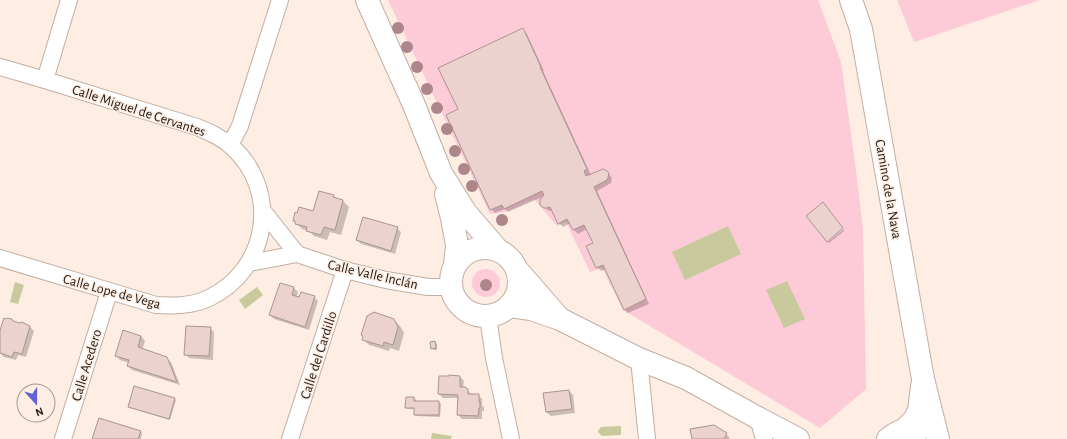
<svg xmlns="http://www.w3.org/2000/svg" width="1067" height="439" viewBox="0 0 1067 439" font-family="'Alegreya Sans',sans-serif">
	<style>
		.green { fill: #fdcad8 }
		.water { fill: #c8ca9d }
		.shadow { fill: #0003 }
		.building { fill: #ecd2cf; stroke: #ab938f }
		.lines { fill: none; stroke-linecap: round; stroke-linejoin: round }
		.street-casing { stroke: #c2aea2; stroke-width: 18 }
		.secondary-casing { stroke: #c2aea2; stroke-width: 24 }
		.street { stroke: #fff; stroke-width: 16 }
		.secondary { stroke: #fff; stroke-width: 22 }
		.tree { fill: #ae858b }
		.labels { text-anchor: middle; stroke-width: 3; stroke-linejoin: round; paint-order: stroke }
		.street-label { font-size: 14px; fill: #201914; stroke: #feede2 }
	</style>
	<rect width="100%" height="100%" fill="#feede2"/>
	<g class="green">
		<polygon points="388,0 818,0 841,62 856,170 863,230 866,389 820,428 623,310 602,268 590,272 566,222 557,226 534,199 505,212 490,214"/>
		<polygon points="897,0 1040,0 914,42"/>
		<circle cx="486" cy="283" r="14"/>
	</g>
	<g class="water">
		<polygon points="728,226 741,254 685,280 672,252"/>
		<polygon points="787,281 805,319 784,328 766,290"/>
		<polygon points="15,282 24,285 18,304 10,302"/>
		<polygon points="257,287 263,295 245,309 239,300"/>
		<polygon points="621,426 621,435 602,436 598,432 598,431 601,427"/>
		<polygon points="432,433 452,436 451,439 431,439"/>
	</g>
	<g class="shadow">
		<polygon points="523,30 527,34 544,71 543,71 591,175 607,172 612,178 611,183 597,191 649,304 628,313 624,309 606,269 601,271 597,267 594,243 587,229 578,234 574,230 570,223 563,227 559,223 553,211 549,211 541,204 542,197 508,212 505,209 495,213 491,209 459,110"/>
		<polygon points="333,196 337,199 343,201 349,207 341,235 330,232 327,240 314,236 309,231 302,229 296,223 296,222 294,220 314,213"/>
		<polygon points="397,228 401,232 395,254 361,244 357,240"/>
		<polygon points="844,229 844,231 829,243 828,242"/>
		<polygon points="294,288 298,292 296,298 314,297 318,301 309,330 274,319 270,315"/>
		<polygon points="394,320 400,326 404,333 399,351 390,348 389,351 369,345 363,339 364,337 362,335"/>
		<polygon points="14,322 30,327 34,331 26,357 18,355 16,360 4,357 0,353 0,334"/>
		<polygon points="210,328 214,332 213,360 189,358 185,354"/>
		<polygon points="141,336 145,341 142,350 166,358 171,362 180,385 132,370 128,366 129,363 120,360 116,356"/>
		<polygon points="435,342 437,344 437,350 434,350 432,348"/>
		<polygon points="460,377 464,381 463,388 472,394 478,395 482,399 482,406 484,407 484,411 482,411 482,419 462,419 458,415 459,398 443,398 439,394"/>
		<polygon points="569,391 573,395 575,413 551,416 546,412 544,394"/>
		<polygon points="174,398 176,400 170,420 131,408 129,406"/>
		<polygon points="414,398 416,400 416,402 439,402 441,404 440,417 417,416 415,414 415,409 408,409 406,407"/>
		<polygon points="141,432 142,433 141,439 94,439"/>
		<polygon points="726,434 730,438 729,439 693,439"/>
	</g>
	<g class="building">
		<polygon points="523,28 541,67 540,67 587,169 584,171 586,176 603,169 607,171 609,173 608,178 607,180 594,187 646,299 624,310 603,265 596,268 586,246 593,243 584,225 573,230 567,219 558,224 550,207 547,208 544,208 540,205 540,200 542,197 544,195 542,191 504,209 502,205 490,210 446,115 458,109 438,68"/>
		<polygon points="319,191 334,195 333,197 343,200 335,230 324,227 321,235 306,231 307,227 295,224 295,221 293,221 295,212 297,213 299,207 313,211"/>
		<polygon points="823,202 843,228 827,242 806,216"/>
		<polygon points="363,217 398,227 391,251 356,240"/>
		<polygon points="280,283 294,287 292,295 299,297 301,292 315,296 305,327 269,315"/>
		<polygon points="374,312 394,319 398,327 393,345 384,342 383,346 362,340 363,336 361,335 367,316"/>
		<polygon points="4,318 6,319 7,318 12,319 13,321 20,323 22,322 30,326 22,354 14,352 12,357 0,353 0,330"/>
		<polygon points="186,326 211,327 209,356 184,355"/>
		<polygon points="123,330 141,336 138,347 167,357 177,382 127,366 129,360 115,356"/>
		<polygon points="435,341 436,348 431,349 430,342"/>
		<polygon points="449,375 460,376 460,387 465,387 468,389 468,394 479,394 479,402 480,402 480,408 479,408 478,416 457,415 458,395 438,394 439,376 449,376"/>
		<polygon points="134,386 175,398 169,419 128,407"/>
		<polygon points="569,390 572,409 546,412 543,393"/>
		<polygon points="406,397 414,397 414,401 439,401 439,415 414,415 414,408 405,408"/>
		<polygon points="99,418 141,431 138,439 92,439"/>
		<polygon points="714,425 727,433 724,439 692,439 690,429"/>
	</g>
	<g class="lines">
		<g class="street-casing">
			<g id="street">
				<path d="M0 67 45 80 197 127C209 132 221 137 231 146 281 190 269 269 209 298 192 306 174 306 156 305L0 258"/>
				<polyline points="45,80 69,0"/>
				<polyline points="230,145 240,126 280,0"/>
				<polyline points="263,211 297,254"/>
				<polyline points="249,263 297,254 345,270 386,280 428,287 451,287"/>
				<polyline points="488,317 494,358 511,439"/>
				<polyline points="639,359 647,439"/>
				<polyline points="758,418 764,439"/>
				<polyline points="63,439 109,292"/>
				<polyline points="290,439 345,270"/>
			</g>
		</g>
		<g class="secondary-casing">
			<g id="secondary">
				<polyline points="367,0 414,105 441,173 466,213 497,249"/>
				<polyline points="851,0 861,29 923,379 938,439"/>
				<polyline points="446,194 452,218 457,245 455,265"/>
				<circle cx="485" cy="282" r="34"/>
				<polyline points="519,272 559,318"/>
				<polyline points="510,306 531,309 560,319 639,359 686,378 758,418 798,439"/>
				<polyline points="904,430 914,420 919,411 922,386"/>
				<path d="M888 439C897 431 907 428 919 430"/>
			</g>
		</g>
		<use href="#street" class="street"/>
		<use href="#secondary" class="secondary"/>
	</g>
	<g class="tree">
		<circle cx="398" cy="28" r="6"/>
		<circle cx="407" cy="47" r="6"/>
		<circle cx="417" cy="67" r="6"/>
		<circle cx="427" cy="89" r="6"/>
		<circle cx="437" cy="108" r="6"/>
		<circle cx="447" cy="129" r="6"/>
		<circle cx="455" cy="151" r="6"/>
		<circle cx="464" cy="169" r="6"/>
		<circle cx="472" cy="186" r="6"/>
		<circle cx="502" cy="220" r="6"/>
		<circle cx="486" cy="285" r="6"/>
	</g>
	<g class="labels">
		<g class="street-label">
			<text transform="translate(139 110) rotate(18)" y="5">Calle Miguel de Cervantes</text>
			<text transform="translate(889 189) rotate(80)" y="5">Camino de la Nava</text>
			<text transform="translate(373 274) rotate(13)" y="5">Calle Valle Inclán</text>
			<text transform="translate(112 291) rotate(15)" y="5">Calle Lope de Vega</text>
			<text transform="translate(318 355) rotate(-72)" y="5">Calle del Cardillo</text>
			<text transform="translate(86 365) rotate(-73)" y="5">Calle Acedero</text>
		</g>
	</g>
	<g transform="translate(36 403) rotate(159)"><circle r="19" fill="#feede2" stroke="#a59890"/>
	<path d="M0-3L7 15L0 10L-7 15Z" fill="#6061d9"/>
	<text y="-6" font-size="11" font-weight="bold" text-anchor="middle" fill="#201914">N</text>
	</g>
</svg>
